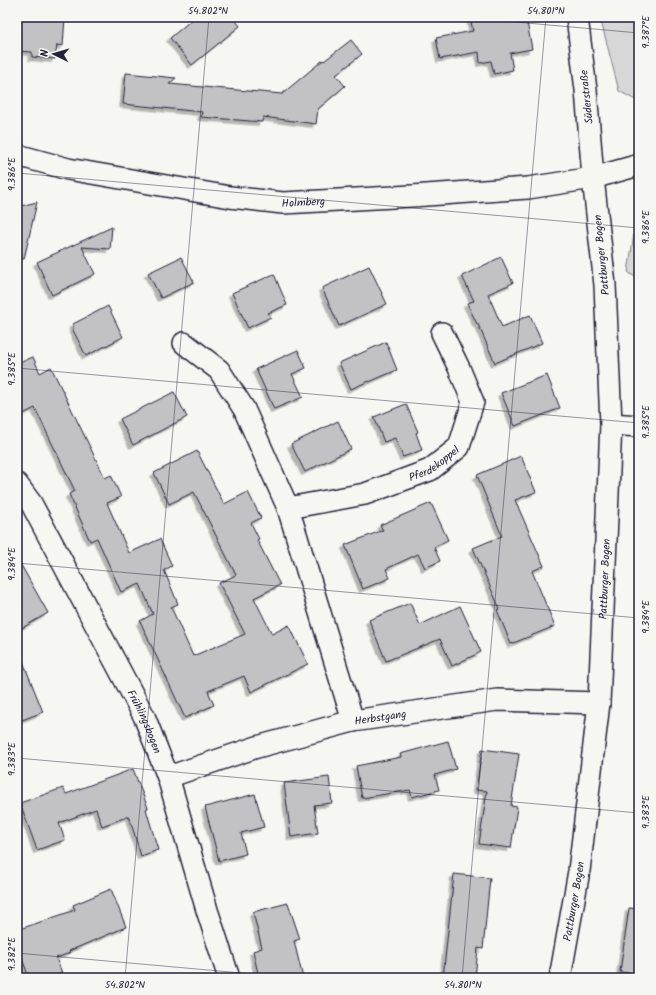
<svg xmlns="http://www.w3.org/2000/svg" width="656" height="995" viewBox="0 0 656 995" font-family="Kalam,sans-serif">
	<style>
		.green { fill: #d7d7d7; stroke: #7c7c89 }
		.building { fill: #c2c2c4; stroke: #22223b; filter: url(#shadow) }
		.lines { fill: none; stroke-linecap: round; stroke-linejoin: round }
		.minor-casing { stroke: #22223b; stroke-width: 24 }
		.minor { stroke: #f6f6f2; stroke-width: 21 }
		.ticks { fill: none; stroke: #22223b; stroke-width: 1; stroke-opacity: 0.45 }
		.labels { text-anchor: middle; stroke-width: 3; stroke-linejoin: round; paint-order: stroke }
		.street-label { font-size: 11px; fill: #22223b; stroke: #f6f6f2 }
		.neatline { fill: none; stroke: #22223b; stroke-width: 1.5 }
		.ticks-label { font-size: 10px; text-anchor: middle; fill: #22223b }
	</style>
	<defs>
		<filter id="shadow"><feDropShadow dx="-3.5" dy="3.5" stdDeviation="0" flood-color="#0004"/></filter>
	</defs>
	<rect width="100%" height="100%" fill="#f6f6f2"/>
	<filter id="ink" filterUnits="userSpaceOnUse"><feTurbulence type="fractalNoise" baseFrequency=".025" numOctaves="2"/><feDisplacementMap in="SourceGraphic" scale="8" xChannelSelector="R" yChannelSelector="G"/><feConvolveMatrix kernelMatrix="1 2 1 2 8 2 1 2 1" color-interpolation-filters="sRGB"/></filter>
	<g filter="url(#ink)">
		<g class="green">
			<polygon points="600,17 639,17 639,102 619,91"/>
			<polygon points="639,214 639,280 628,272 637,215"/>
		</g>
		<g class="building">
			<polygon points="17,17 65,17 63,46 57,45 55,59 32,57 32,52 17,51"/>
			<polygon points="195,17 233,17 240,26 192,65 170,38"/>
			<polygon points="470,17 526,17 532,49 510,53 513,70 494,74 491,61 480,63 479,52 440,59 436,38 473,31"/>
			<polygon points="351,40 362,54 336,75 345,86 318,109 316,124 263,117 262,122 201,117 202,112 123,104 126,73 176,78 169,84 282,94 323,60 324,61"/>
			<polygon points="37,202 24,259 17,259 17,207"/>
			<polygon points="112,227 110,249 82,247 95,274 52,295 37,262"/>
			<polygon points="181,257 194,282 161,298 148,273"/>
			<polygon points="501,257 513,283 488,294 502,327 530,315 542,343 495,363 478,324 477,324 467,303 474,301 462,276"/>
			<polygon points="369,266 387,304 339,326 322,288"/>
			<polygon points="274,274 287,305 268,313 271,317 248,328 232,293"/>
			<polygon points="108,306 123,337 86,356 73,330 73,324"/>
			<polygon points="386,342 397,370 369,382 369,381 351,389 339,363"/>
			<polygon points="298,350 306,368 292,374 303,397 274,409 256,369"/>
			<polygon points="33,357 40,373 51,367 105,478 111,475 121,497 107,503 129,553 160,539 172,566 164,570 178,604 171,607 193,656 245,634 219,583 236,575 194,492 169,504 154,473 197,451 224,504 248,492 261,518 251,523 259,539 257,540 280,585 254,598 272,634 289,625 308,664 251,692 244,676 208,691 214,705 185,718 140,621 153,614 140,584 121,592 97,538 90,541 69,494 75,491 35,408 17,417 17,364"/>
			<polygon points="547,375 560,408 515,426 501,393"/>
			<polygon points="174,392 187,417 133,445 120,419"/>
			<polygon points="406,404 418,432 416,433 422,450 403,457 395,438 384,442 374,417"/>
			<polygon points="338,421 351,449 305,472 291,444"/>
			<polygon points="521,456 536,492 515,500 544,566 532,571 555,626 511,644 497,610 500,609 473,548 502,536 477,475"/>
			<polygon points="431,503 448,540 434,547 440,561 425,568 418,554 386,569 390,578 363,589 345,545 383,530 380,525"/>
			<polygon points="17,558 48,613 17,631"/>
			<polygon points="410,603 420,625 460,606 481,652 452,666 440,639 386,661 369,620"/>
			<polygon points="17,649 18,649 43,712 17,722"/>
			<polygon points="448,741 456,769 435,775 439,790 412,797 410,790 362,798 356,766 401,757 400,754"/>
			<polygon points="482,749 519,754 511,806 517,807 511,848 479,844 487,791 476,790"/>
			<polygon points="133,769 148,808 146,809 158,850 141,856 129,816 102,826 96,809 59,823 65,840 37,850 20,803 63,788 66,794"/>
			<polygon points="329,777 332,803 314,805 318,833 291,837 284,783"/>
			<polygon points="255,794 264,827 241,833 246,854 219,861 205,807"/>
			<polygon points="454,874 490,878 483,949 478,948 475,978 443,978"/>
			<polygon points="111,889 126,927 69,951 70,953 56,958 62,973 49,978 29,978 17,944 17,930 75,910 73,905"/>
			<polygon points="288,903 300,939 294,941 303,978 259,978 253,951 262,948 253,912"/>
			<polygon points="629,908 639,909 639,974 620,972"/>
		</g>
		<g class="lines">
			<g class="minor-casing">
				<g id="minor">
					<path id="s1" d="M17 155 68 169 230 197 283 203 412 196 528 188 593 178 639 165"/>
					<polyline points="184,343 219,370 244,409 288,508 353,721"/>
					<polyline points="611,424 639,426"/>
					<path id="s2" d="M17 484 31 503 144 716 168 777 207 910 229 978"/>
					<path id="s3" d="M288 508 365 494 430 470 459 447 473 402 459 368 442 333"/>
					<path id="s4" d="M168 777 257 747 353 721 497 700 599 703"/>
					<path id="s5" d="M560 978 579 871 599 703 611 424 605 285 593 178 586 90 577 17"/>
				</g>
			</g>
			<use href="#minor" class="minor"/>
		</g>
	</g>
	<path class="ticks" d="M459 17 639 33M17 173 639 228M17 368 639 423M17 563 639 618M17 758 639 813M17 953 298 978M125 978 209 17M462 978 546 17"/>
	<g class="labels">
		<g class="street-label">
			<text transform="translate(586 97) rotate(-96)" y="4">Süderstraße</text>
			<text dy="4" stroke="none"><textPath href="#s1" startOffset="291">Holmberg</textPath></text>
			<text transform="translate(601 255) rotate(-96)" y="4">Pattburger Bogen</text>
			<text dy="4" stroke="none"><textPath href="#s3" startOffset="154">Pferdekoppel</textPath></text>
			<text dy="4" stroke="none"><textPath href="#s5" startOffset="402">Pattburger Bogen</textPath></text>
			<text dy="4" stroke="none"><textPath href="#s4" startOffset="221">Herbstgang</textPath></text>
			<text dy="4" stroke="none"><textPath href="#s2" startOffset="270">Frühlingsbogen</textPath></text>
			<text dy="4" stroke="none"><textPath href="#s5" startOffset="78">Pattburger Bogen</textPath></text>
		</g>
	</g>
	<rect width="656" height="995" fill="none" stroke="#f6f6f2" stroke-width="44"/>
	<g transform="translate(54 54) rotate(275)" stroke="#f6f6f2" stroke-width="3" paint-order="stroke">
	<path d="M0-3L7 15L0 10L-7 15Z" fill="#22223b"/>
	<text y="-6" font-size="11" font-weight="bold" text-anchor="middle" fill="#22223b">N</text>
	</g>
	<rect x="22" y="22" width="612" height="951" class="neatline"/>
	<g class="ticks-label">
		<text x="208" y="14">54.802°N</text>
		<text x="546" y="14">54.801°N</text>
		<text transform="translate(645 32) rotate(-90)" y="4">9.387°E</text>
		<text transform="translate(11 174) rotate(-90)" y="4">9.386°E</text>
		<text transform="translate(645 227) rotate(-90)" y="4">9.386°E</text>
		<text transform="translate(11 369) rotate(-90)" y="4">9.385°E</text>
		<text transform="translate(645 422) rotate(-90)" y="4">9.385°E</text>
		<text transform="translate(11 564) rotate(-90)" y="4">9.384°E</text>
		<text transform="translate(645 617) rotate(-90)" y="4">9.384°E</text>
		<text transform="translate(11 759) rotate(-90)" y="4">9.383°E</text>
		<text transform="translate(645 812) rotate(-90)" y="4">9.383°E</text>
		<text transform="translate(11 954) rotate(-90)" y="4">9.382°E</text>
		<text x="125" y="988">54.802°N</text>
		<text x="463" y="988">54.801°N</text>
	</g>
</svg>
